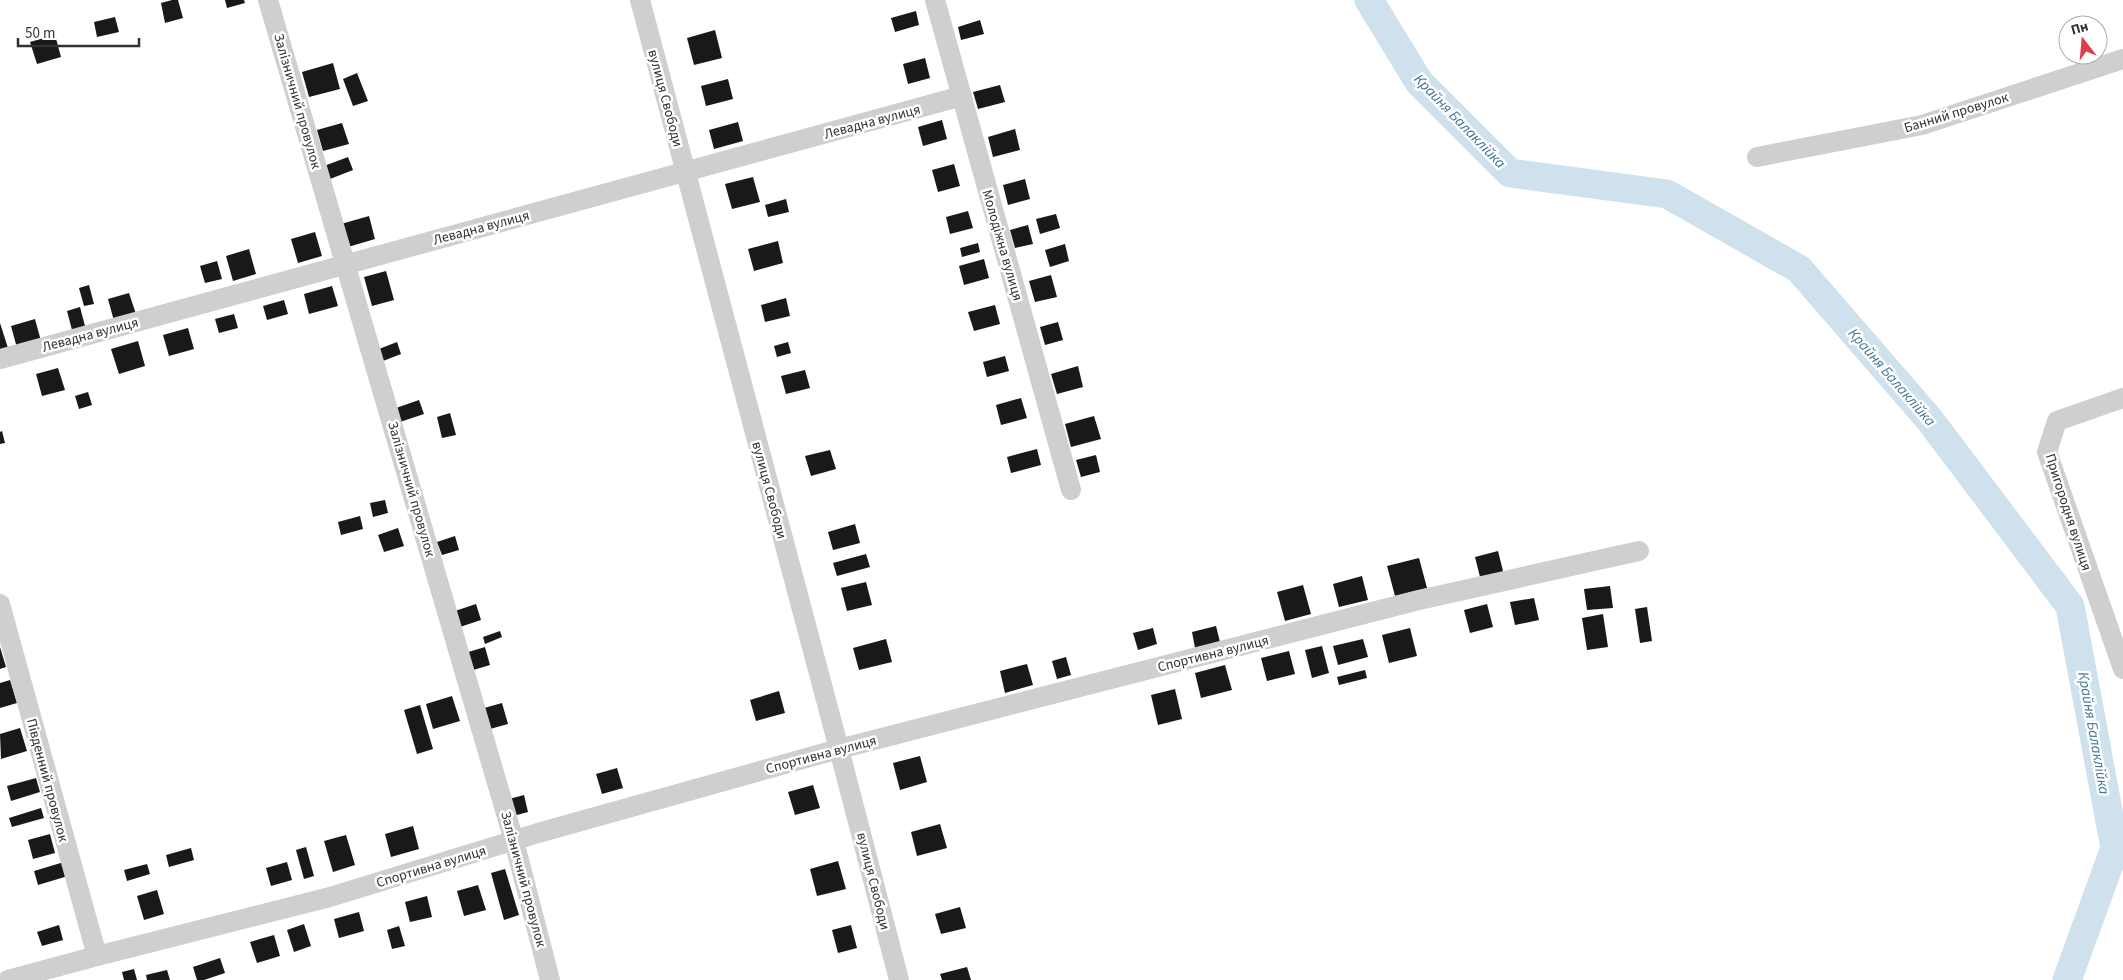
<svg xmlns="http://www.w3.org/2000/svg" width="2123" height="980" viewBox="0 0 2123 980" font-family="'Source Sans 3',sans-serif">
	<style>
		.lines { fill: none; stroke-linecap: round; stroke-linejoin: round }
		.river { stroke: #cee1ec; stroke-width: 29 }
		.building { fill: #191919 }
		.minor { stroke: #cfcfcf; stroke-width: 20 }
		.labels { text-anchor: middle; stroke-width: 5; stroke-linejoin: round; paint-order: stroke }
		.street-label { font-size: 14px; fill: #323232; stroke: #fff }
		.water-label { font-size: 15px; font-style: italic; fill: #417492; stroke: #fff }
	</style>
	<rect width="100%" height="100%" fill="#fff"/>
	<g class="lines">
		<polyline class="river" points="1369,0 1419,82 1510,173 1667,194 1799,269 1929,419 2070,606 2115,848 2067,980"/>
	</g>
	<g class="building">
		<polygon points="172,0 178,0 183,18 165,23 161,3"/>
		<polygon points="225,0 244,0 245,3 227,8"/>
		<polygon points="916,11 919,25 895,32 891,18"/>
		<polygon points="115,17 119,32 97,37 94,22"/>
		<polygon points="980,20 984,34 961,40 958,27"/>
		<polygon points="715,30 722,58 694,65 687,38"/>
		<polygon points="55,35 61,57 37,64 30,42"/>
		<polygon points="925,58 930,78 908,84 903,64"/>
		<polygon points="333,63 340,89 309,97 302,72"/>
		<polygon points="357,73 368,101 353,106 343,79"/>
		<polygon points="728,79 733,99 706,106 701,86"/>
		<polygon points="1000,85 1005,102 978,109 973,92"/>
		<polygon points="942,120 947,139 923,146 918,127"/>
		<polygon points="738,122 743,141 714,149 709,130"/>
		<polygon points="342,123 349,144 323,151 317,130"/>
		<polygon points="1015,129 1020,150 993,157 988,137"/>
		<polygon points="348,157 353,170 330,179 324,166"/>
		<polygon points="954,164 960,186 938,192 932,170"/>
		<polygon points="753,177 760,202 732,209 725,184"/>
		<polygon points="1025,179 1030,199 1008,205 1003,185"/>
		<polygon points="786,199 789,212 768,217 765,205"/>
		<polygon points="968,211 973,228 950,234 946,217"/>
		<polygon points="1056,214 1060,228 1040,234 1036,219"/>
		<polygon points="369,216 375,239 348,247 341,224"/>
		<polygon points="1028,225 1033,244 1015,248 1010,230"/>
		<polygon points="315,232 322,256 298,263 291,239"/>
		<polygon points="778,241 783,263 754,271 748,249"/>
		<polygon points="978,243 980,252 962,257 960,248"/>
		<polygon points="1065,244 1069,261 1050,267 1045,250"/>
		<polygon points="249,249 256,274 233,281 226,256"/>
		<polygon points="984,259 989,278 964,285 959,266"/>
		<polygon points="217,261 222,279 205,283 200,266"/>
		<polygon points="386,271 394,300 372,306 364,277"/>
		<polygon points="1051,275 1057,297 1035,302 1029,281"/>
		<polygon points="89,285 94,304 84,306 79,288"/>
		<polygon points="332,286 338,306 309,314 304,294"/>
		<polygon points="129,293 136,314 114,321 108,299"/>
		<polygon points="786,298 790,316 765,322 761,305"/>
		<polygon points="284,300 288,314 267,320 263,306"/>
		<polygon points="995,305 1000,324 974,331 968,312"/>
		<polygon points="80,307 85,326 72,330 67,311"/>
		<polygon points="234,314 238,328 219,333 215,319"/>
		<polygon points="35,319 41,341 17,348 11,326"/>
		<polygon points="1058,322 1063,340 1045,345 1040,327"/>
		<polygon points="0,323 8,348 0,350"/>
		<polygon points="188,328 194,349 169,356 163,335"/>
		<polygon points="138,341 145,366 119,374 111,349"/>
		<polygon points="397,342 401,354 383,361 379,349"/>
		<polygon points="788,342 791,353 777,357 774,346"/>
		<polygon points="1005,356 1009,371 987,377 983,362"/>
		<polygon points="1078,366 1083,387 1057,394 1051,374"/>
		<polygon points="58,368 65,390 42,396 36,374"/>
		<polygon points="805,370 810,388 786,394 781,376"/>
		<polygon points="88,392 92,405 79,409 75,396"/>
		<polygon points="1021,398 1027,418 1001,425 996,405"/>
		<polygon points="419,400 424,414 400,422 396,408"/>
		<polygon points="450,413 456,435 442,438 437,417"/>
		<polygon points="1094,416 1101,439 1071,447 1065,424"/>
		<polygon points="2,431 5,443 0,444 0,432"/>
		<polygon points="1037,449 1041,465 1011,473 1007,457"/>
		<polygon points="830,450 836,469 811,476 805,456"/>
		<polygon points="1096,455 1100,472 1081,477 1076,460"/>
		<polygon points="385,500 388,513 373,517 370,503"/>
		<polygon points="360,516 363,529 341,535 338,522"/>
		<polygon points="855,524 860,543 833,550 828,532"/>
		<polygon points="398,528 404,546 384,552 378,535"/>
		<polygon points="455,536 459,550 442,555 437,542"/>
		<polygon points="1498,551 1504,575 1481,581 1475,557"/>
		<polygon points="866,554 870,567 837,576 833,563"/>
		<polygon points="1419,558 1427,588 1395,596 1387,566"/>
		<polygon points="1362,576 1368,600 1339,607 1333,584"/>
		<polygon points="866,582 872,605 847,611 841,588"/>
		<polygon points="1303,585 1311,614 1285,621 1277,592"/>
		<polygon points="1610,586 1613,608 1587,610 1584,589"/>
		<polygon points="1534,598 1539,620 1515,625 1510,602"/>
		<polygon points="476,604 481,620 460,627 455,611"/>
		<polygon points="1487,604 1493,627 1470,633 1464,610"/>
		<polygon points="1647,607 1652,641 1640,643 1635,609"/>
		<polygon points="1603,614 1608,647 1587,650 1582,618"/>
		<polygon points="1216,626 1220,642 1195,648 1192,632"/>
		<polygon points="1153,628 1157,644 1138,650 1133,633"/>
		<polygon points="1410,628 1417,656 1389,663 1382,635"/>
		<polygon points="500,631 502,637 485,644 483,637"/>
		<polygon points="886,639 892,662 859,670 853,648"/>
		<polygon points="1363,639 1368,657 1338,665 1333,646"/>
		<polygon points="1322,646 1329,673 1312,678 1305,650"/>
		<polygon points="0,647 6,667 0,669"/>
		<polygon points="485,647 490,665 470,671 465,653"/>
		<polygon points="1289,651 1295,674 1267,681 1261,658"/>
		<polygon points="1066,657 1071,675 1057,679 1052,661"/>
		<polygon points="1027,664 1033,685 1005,693 1000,671"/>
		<polygon points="1225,665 1232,690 1201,698 1195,673"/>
		<polygon points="1365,670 1367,678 1339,685 1337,677"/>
		<polygon points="10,680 17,703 0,708 0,683"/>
		<polygon points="1175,689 1182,719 1158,725 1151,695"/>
		<polygon points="779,691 785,713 756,721 750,700"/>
		<polygon points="452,696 460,721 433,729 426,704"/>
		<polygon points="502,703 508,724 490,729 484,708"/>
		<polygon points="420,705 433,749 417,754 404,710"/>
		<polygon points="20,728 27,751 1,759 0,734"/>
		<polygon points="920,756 927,782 900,790 893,763"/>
		<polygon points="617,768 623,788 602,794 596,774"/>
		<polygon points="36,778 40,792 11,801 7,786"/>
		<polygon points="813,785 820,808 795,815 788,792"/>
		<polygon points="524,795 528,812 513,816 509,799"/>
		<polygon points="41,808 44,818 12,827 9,818"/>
		<polygon points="940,824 947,848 917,856 911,832"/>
		<polygon points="413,826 419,849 391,857 385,834"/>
		<polygon points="50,834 55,853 33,859 28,840"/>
		<polygon points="346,835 355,865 333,872 324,841"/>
		<polygon points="306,847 314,876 304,879 296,850"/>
		<polygon points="191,848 194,860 169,867 166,855"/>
		<polygon points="838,861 846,889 817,896 810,869"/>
		<polygon points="64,862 68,876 38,885 34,871"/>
		<polygon points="287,862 292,880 271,886 266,868"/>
		<polygon points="147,864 150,874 127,881 124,870"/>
		<polygon points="505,869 519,915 504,920 491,873"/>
		<polygon points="478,885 486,910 464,916 457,891"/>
		<polygon points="157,890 164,914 144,920 137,896"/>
		<polygon points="427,896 432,917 410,922 405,902"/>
		<polygon points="960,907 966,928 941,934 935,914"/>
		<polygon points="359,912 364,931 339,938 334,919"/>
		<polygon points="304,924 311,946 294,952 287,930"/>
		<polygon points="59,925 63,940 42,946 37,932"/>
		<polygon points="851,925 857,948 838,953 832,930"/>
		<polygon points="399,926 405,946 392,949 387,930"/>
		<polygon points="274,935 280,956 257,963 250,942"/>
		<polygon points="220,958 225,973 204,980 197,980 193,967"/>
		<polygon points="967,967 971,980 942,980 940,974"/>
		<polygon points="134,969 137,980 124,980 122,972"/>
		<polygon points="167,970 170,980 147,980 146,975"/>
	</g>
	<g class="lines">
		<g class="minor">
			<polyline points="268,0 514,841 550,980"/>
			<polyline points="640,0 839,749 899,980"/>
			<polyline points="935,0 1071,490"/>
			<polyline points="1757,157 1922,125 2123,59"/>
			<polyline points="0,359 962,96"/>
			<polyline points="2123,398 2057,421 2047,452 2123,669"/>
			<polyline points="0,604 97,956"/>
			<polyline points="8,980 97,956 330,897 538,833 839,749 1419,600 1639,551"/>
		</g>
	</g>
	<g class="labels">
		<g class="street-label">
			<text transform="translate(666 98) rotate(75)" y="5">вулиця Свободи</text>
			<text transform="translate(298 101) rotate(74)" y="5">Залізничний провулок</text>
			<text transform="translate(1956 112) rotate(-17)" y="5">Банний провулок</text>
			<text transform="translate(872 121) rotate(-15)" y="5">Левадна вулиця</text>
			<text transform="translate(481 227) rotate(-15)" y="5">Левадна вулиця</text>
			<text transform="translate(1003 245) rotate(74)" y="5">Молодіжна вулиця</text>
			<text transform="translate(90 334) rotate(-15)" y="5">Левадна вулиця</text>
			<text transform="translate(412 489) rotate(74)" y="5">Залізничний провулок</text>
			<text transform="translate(770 490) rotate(75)" y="5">вулиця Свободи</text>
			<text transform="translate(2069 512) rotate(72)" y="5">Пригородня вулиця</text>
			<text transform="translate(1213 653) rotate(-14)" y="5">Спортивна вулиця</text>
			<text transform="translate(821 754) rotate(-15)" y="5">Спортивна вулиця</text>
			<text transform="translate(48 780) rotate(75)" y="5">Південний провулок</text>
			<text transform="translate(431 866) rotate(-17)" y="5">Спортивна вулиця</text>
			<text transform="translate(524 879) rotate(75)" y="5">Залізничний провулок</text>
			<text transform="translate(874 881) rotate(76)" y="5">вулиця Свободи</text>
		</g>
		<g class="water-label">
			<text transform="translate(1460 121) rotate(46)" y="5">Крайня Балаклійка</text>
			<text transform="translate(1892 377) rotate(49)" y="5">Крайня Балаклійка</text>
			<text transform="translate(2094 733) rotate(80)" y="5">Крайня Балаклійка</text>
		</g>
	</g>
	<g transform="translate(2083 40) rotate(344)"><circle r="24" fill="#ffffff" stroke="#adadad"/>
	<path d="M0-4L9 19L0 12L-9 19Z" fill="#df3d4b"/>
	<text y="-8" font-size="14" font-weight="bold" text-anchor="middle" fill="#323232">Пн</text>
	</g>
	<path d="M18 38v8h121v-8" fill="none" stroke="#323232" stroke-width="2.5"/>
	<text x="25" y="38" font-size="15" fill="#323232" stroke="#ffffff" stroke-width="4" paint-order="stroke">50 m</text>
</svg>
